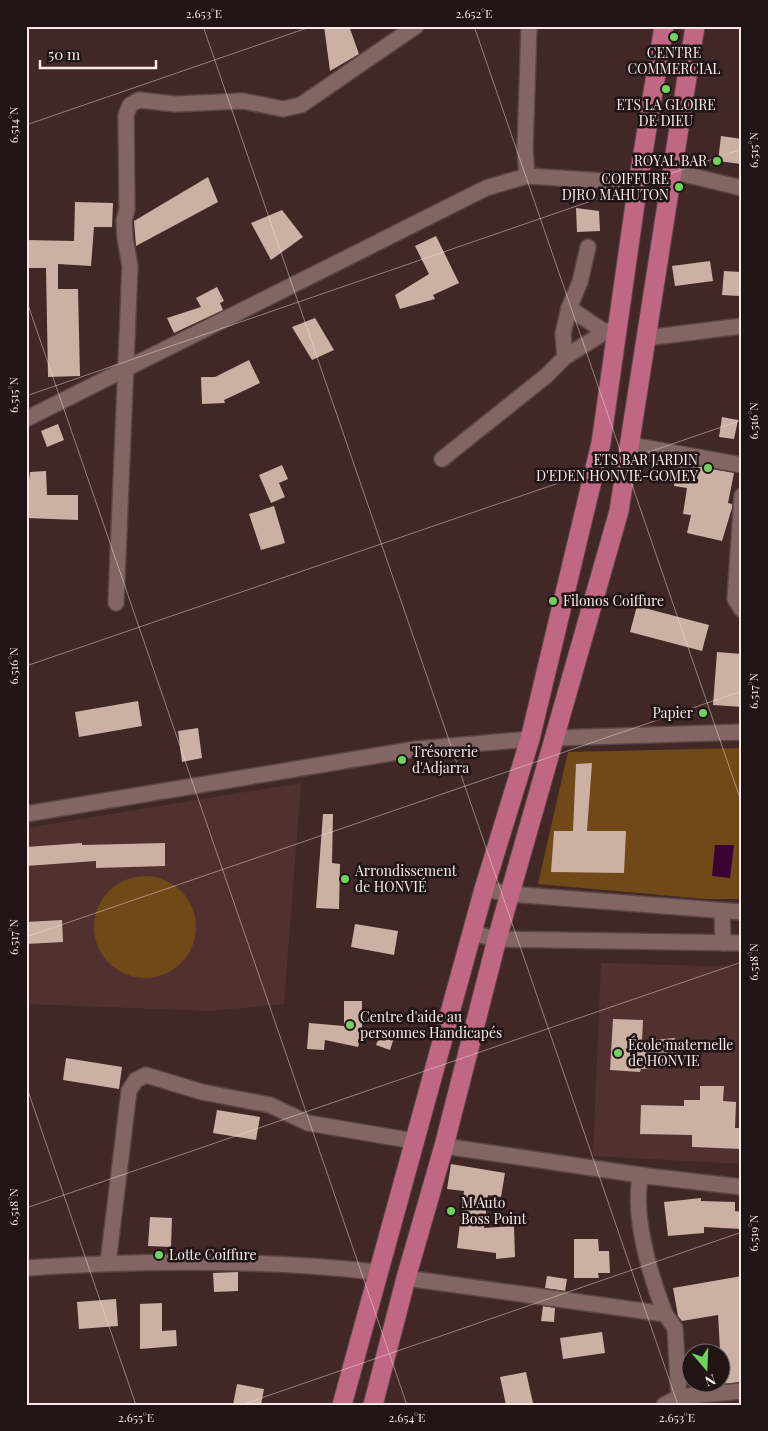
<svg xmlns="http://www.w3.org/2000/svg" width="768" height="1431" viewBox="0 0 768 1431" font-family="'Playfair Display',serif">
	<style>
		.built { fill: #503130 }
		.green { fill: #6f4918 }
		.water { fill: #380331 }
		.building { fill: #ccb0a3 }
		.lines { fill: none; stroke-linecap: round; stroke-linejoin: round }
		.minor-casing { stroke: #5a4444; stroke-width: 18 }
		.major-casing { stroke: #5a4444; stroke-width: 21 }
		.minor { stroke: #836664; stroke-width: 15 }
		.major { stroke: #c06784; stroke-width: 19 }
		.ticks { fill: none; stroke: #fae9e8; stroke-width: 1; stroke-opacity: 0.45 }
		.poi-dot { fill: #70d35f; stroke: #201414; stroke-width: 2 }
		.labels { text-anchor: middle; stroke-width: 5; stroke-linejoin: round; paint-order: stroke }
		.poi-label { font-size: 14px; fill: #fae9e8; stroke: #201414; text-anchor: start }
		.neatline { fill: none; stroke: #fae9e8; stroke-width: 2 }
		.ticks-label { font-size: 12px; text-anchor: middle; fill: #fae9e8 }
	</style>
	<rect width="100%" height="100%" fill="#412827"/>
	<g class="built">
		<polygon points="301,783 284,1004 210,1011 26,1004 26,828"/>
		<polygon points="601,963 742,967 742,1164 593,1156"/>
	</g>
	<g class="green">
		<polygon points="742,748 742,899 705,899 538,884 568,752"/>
		<circle cx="145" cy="927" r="51"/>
	</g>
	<polygon class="water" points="715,845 734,845 730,878 712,876"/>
	<g class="building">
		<polygon points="324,26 349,26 359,54 330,71"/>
		<polygon points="721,136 742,139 741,164 718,161"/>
		<polygon points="208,177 218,202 136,246 134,221"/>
		<polygon points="75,202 113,203 112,227 94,227 91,266 58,264 58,289 78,289 80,376 48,377 46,268 26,268 26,240 74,241"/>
		<polygon points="576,208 599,211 600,231 577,232"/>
		<polygon points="282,210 303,237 271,260 251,223"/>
		<polygon points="436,236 459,283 433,295 435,299 400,309 395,295 429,274 415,246"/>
		<polygon points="710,261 713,281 675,286 672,266"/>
		<polygon points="724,271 741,272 739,296 722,295"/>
		<polygon points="217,287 224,301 220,303 223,310 174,333 167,318 201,307 196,298"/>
		<polygon points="315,318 334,350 312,360 292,327"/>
		<polygon points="249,360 260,383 224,400 225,403 202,404 201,377 215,377"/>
		<polygon points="722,417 738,420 734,439 719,437"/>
		<polygon points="58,424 64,440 47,447 41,431"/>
		<polygon points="678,463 734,473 728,503 732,504 732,508 722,541 687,533 691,515 683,514 687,488 674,486"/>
		<polygon points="282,465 288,479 279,483 285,497 271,503 259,475"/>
		<polygon points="46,471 47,495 78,495 78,520 26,518 26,481 29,480 30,472"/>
		<polygon points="274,506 285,543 261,550 249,514"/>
		<polygon points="637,606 709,625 702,651 630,632"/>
		<polygon points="717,652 742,654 742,707 713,705"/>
		<polygon points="138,701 142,726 79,737 75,712"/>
		<polygon points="198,728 202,758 182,762 178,731"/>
		<polygon points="592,763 587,831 626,831 624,873 551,872 554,831 573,831 576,764"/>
		<polygon points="323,814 333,814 332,863 340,864 339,909 316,908"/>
		<polygon points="82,843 82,845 165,843 165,866 96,868 96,861 26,866 26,847"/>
		<polygon points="62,920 63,942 26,944 26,922"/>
		<polygon points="355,924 398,931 394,955 351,947"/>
		<polygon points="344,1001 362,1001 362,1032 358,1047 325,1040 324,1050 307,1049 309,1023 344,1026"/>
		<polygon points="613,1019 643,1020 642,1041 675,1038 677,1067 641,1069 640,1072 610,1070"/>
		<polygon points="381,1033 394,1038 390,1050 376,1045"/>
		<polygon points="66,1058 122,1067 119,1089 63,1080"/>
		<polygon points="700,1086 724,1086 723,1101 736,1102 735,1128 742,1128 742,1149 692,1147 692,1135 640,1134 641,1105 684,1106 684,1100 700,1100"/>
		<polygon points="217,1110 260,1117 256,1140 213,1133"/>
		<polygon points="451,1164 505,1173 501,1197 488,1195 484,1228 514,1226 515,1257 496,1259 496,1253 457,1248 464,1191 447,1189"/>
		<polygon points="701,1198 701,1201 735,1202 735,1211 742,1212 742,1229 704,1227 704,1233 668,1236 664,1202"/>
		<polygon points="150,1217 172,1218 171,1247 148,1246"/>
		<polygon points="574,1239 598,1239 599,1251 609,1251 610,1273 598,1273 599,1278 574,1278"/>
		<polygon points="238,1272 238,1291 214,1292 213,1273"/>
		<polygon points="547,1276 567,1279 565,1291 545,1288"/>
		<polygon points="742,1276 742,1382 722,1384 718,1315 682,1321 678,1316 673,1288"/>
		<polygon points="116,1299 118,1326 79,1329 77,1302"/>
		<polygon points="162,1303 162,1331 176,1330 177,1346 140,1349 140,1304"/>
		<polygon points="543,1306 555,1308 554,1322 541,1321"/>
		<polygon points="602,1332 605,1353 563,1359 560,1338"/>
		<polygon points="526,1372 533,1403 506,1405 500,1377"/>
		<polygon points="237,1384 264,1389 261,1405 233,1405"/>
	</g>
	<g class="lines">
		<g class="minor-casing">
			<g id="minor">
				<polyline points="671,171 742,188"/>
				<polyline points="527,176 525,149 529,26"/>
				<polyline points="569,308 605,332"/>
				<polyline points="646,338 742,326"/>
				<polyline points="565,357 563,334 569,308 580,282 588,247"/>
				<polyline points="26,419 486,188 527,176 638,183"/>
				<polyline points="631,445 742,465"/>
				<polyline points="442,459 546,376 565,357 605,332 618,328"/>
				<polyline points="742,496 735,599 742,610"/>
				<polyline points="116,603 130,266 125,238 124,221 127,209 126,115 130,105 139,100 175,104 243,101 283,109 301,105 416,26"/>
				<polyline points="555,738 742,732"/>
				<polyline points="26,814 416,749 530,739"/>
				<polyline points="484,889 510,894 742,912"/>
				<polyline points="722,912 723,943"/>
				<polyline points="472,933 497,939 742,943"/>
				<polyline points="444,1146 647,1176 742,1187"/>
				<path d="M641 1175C631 1213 651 1278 665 1314"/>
				<polyline points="108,1263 129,1091 136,1080 146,1075 202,1092 270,1105 308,1123 414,1141"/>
				<path d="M26 1268C142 1260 261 1259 376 1272"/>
				<polyline points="406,1278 665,1314 675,1328 679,1397"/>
				<polyline points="664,1405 679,1397 742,1391"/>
			</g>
		</g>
		<g class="major-casing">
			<g id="major">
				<polyline points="342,1405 484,889 530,739 601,443 638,183 664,26"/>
				<polyline points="373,1405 406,1278 444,1146 497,939 619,511 695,26"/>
			</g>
		</g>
		<use href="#minor" class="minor"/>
		<use href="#major" class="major"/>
	</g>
	<path class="ticks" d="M203 26 678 1405M474 26 742 804M26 125 313 26M26 299 407 1405M26 396 742 149M26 666 742 420M26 937 742 691M26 1085 136 1405M26 1208 742 962M241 1405 742 1232"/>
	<g class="poi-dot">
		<circle cx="674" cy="37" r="5"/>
		<circle cx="666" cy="89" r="5"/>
		<circle cx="717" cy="161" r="5"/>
		<circle cx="679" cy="187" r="5"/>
		<circle cx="708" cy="468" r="5"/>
		<circle cx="553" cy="601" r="5"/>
		<circle cx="703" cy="713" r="5"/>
		<circle cx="402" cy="760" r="5"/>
		<circle cx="345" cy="879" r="5"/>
		<circle cx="350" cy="1025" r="5"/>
		<circle cx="618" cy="1053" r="5"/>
		<circle cx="451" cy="1211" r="5"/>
		<circle cx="159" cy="1255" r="5"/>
	</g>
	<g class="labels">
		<g class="poi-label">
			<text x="674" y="58" text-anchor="middle">CENTRE<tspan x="674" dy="16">COMMERCIAL</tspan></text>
			<text x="666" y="110" text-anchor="middle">ETS LA GLOIRE<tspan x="666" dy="16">DE DIEU</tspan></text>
			<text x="707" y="166" text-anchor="end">ROYAL BAR</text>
			<text x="669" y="184" text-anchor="end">COIFFURE<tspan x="669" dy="16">DJRO MAHUTON</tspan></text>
			<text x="698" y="465" text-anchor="end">ETS BAR JARDIN<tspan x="698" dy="16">D'EDEN HONVIE-GOMEY</tspan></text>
			<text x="563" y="606">Filonos Coiffure</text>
			<text x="693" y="718" text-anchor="end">Papier</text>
			<text x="412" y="757">Trésorerie<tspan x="412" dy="16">d'Adjarra</tspan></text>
			<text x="355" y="876">Arrondissement<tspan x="355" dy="16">de HONVIÉ</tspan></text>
			<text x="360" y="1022">Centre d'aide au<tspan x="360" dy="16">personnes Handicapés</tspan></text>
			<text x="628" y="1050">École maternelle<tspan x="628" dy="16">de HONVIE</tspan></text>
			<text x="461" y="1208">M Auto<tspan x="461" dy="16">Boss Point</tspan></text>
			<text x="169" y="1260">Lotte Coiffure</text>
		</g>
	</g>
	<rect width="768" height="1431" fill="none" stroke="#201414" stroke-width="55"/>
	<g transform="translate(706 1368) rotate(161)"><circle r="24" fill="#201414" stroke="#776969"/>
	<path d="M0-4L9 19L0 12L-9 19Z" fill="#70d35f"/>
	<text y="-8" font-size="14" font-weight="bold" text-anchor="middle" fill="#fae9e8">N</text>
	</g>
	<path d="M40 60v8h116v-8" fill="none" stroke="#fae9e8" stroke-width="2.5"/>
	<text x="48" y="60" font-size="15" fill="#fae9e8" stroke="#201414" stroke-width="4" paint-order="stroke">50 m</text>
	<rect x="28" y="28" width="712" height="1376" class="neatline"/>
	<g class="ticks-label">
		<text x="204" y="18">2.653°E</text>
		<text x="474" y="18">2.652°E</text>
		<text transform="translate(14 125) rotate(-90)" y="4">6.514°N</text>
		<text transform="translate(754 150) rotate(-90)" y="4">6.515°N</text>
		<text transform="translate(14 395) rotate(-90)" y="4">6.515°N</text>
		<text transform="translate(754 421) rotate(-90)" y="4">6.516°N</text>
		<text transform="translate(14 666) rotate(-90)" y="4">6.516°N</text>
		<text transform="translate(754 691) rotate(-90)" y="4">6.517°N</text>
		<text transform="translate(14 937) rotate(-90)" y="4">6.517°N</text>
		<text transform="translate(754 962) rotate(-90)" y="4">6.518°N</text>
		<text transform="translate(14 1207) rotate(-90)" y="4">6.518°N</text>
		<text transform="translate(754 1233) rotate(-90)" y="4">6.519°N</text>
		<text x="136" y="1422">2.655°E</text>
		<text x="407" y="1422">2.654°E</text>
		<text x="677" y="1422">2.653°E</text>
	</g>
</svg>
